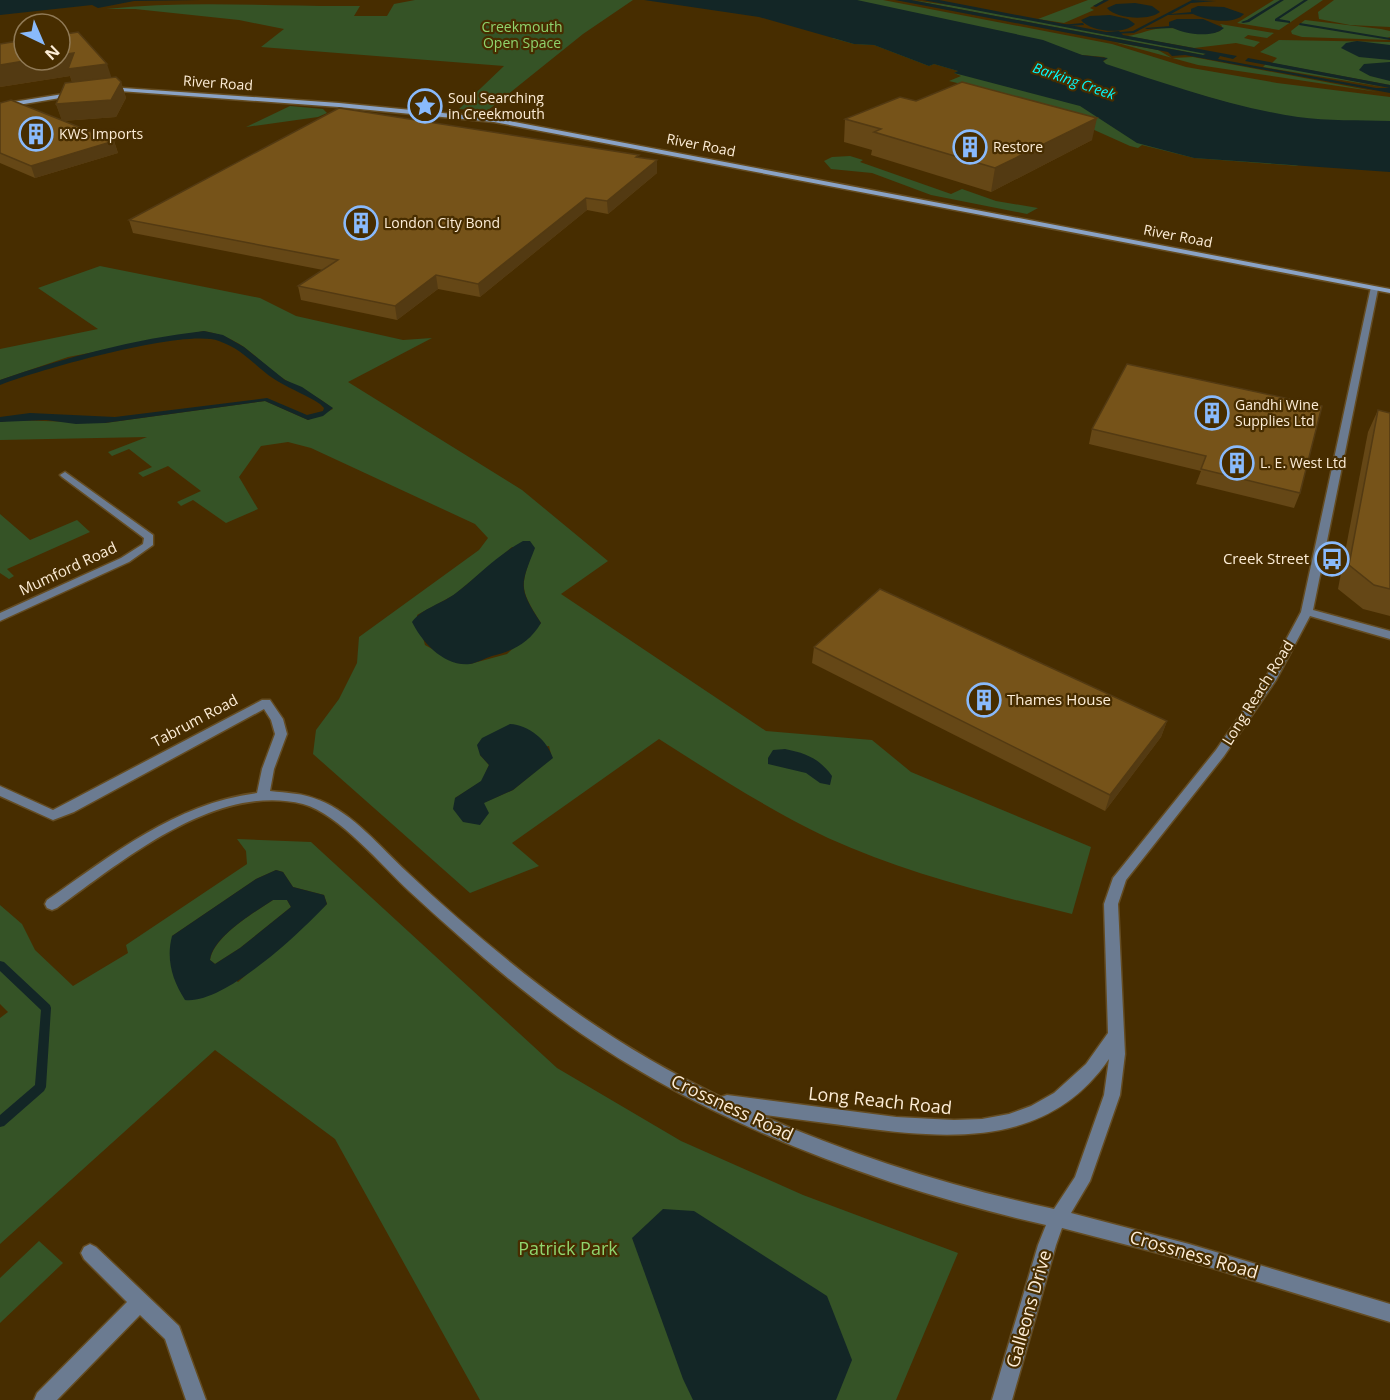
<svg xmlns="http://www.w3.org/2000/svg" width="1390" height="1400" viewBox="0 0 1390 1400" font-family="'Open Sans',sans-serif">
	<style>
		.green { fill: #355326; fill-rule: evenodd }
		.water { fill: #132626; fill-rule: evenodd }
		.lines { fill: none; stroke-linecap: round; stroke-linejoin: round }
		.stream { fill: #132626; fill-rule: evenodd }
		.street-casing { stroke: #644c22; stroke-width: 3 }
		.secondary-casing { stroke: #644c22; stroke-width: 3 }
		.street { fill: #6b7b91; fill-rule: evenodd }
		.secondary { fill: #8aa3c6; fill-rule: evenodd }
		.wall { fill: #654716 }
		.shaded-wall { fill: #533a12 }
		.building { fill: #765319; stroke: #533a12; stroke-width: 1.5 }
		.labels { text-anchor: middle; stroke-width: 4.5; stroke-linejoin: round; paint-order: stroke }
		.far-park-label { font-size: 14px; fill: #8fd46d; stroke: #472d00 }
		.far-water-label { font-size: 14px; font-style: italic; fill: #00fcff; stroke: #472d00 }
		.far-street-label { font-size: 14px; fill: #fdedd6; stroke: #472d00 }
		.far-poi-label { font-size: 14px; fill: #fdedd6; stroke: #472d00; text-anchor: start }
		.poi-label { font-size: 15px; fill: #fdedd6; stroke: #472d00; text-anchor: end }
		.street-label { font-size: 15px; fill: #fdedd6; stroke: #472d00 }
		.near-street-label { font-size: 18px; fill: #fdedd6; stroke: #472d00 }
		.near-park-label { font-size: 18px; fill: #8fd46d; stroke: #472d00 }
	</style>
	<rect width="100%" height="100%" fill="#472d00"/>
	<g class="green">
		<path d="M415 0H633L583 34 487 111 459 109 504 66 261 47 284 29 239 20 135 9H106C190 0 276 7 360 6L354 16H387L394 4Z"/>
		<polygon points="845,0 883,0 1112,44 1186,67 1277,83 1390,97 1390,133 1309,126 1096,65 1107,59 1104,57 1082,55"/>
		<polygon points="911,0 957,6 1207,53 1203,55"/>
		<polygon points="1088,0 1104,0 1090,8 1094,10 1064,23 1038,19"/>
		<polygon points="1274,0 1323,0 1279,30 1237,23"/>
		<polygon points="1334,0 1390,0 1390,27 1350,25 1319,19 1318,12"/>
		<polygon points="1305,20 1381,29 1390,31 1390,37 1387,38 1390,40 1302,37 1292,34 1291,31"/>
		<path d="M1220 24 1274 33 1267 38 1248 35 1244 38 1260 42 1254 47 1236 43 1194 48 1127 36C1142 34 1153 27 1169 28 1187 28 1202 37 1220 31L1222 26Z"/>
		<polygon points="841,32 1299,166 1194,158 1142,145 1138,148 1130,146 1081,124 1052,106 949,81 961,76 954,73 958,71 934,64 929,66 874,45 854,44 832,38"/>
		<polygon points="1279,40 1390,42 1390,85 1272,63 1277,58 1260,52"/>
		<polygon points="1114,42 1158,50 1172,58 1193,57 1378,92 1198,65"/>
		<polygon points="1266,64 1390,88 1263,67"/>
		<polygon points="290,106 323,109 327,113 318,117 246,127"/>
		<polygon points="850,156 863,160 860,162 951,194 962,189 996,201 1038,208 1027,214 931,195 872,173 831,169 824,161 832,157"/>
		<path d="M100 266 260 298 296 316 403 340 432 338 348 382 522 490 608 561 561 594 766 731 872 740 911 772 1091 847 1072 914C990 894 905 873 828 838 769 810 714 774 659 739L512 843 539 866 470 893 313 754 316 730 339 699 357 663 359 637 479 550 488 538 475 524 311 448 288 442 261 446 239 477 258 509 226 523 193 500 181 506 177 502 201 491 168 466 143 477 138 473 152 467 129 449 112 456 108 452 147 437 0 440V422L13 420 105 423 265 401 308 420 333 409C318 395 300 390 284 379 253 358 246 339 204 331L68 357 0 380V349L98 329 38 288ZM512 547 534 548C520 587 519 588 541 623L507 654 470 664 457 663 425 645 417 615 454 595ZM549 746 552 758 513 790 483 803 455 798 482 781 489 765 480 755Z"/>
		<polygon points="0,514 30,540 77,520 90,532 7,569 14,576 9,579 0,573"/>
		<path d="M237 839 311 842 557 1068 681 1141 803 1195 958 1253 896 1400H480L335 1139 215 1050 0 1244V1018L8 1012 0 1004V905L22 924 35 950 73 986 128 953 126 945 247 864 246 851ZM276 870 283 872 293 887 324 895 327 904 238 982 172 936 256 879Z"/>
		<path d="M273 900H287L291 907 240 948 215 964 210 960C214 936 253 913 273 900Z"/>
		<polygon points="39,1241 63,1263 0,1323 0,1278"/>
	</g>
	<g class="water">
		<polygon points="0,0 200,0 134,1 98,8 92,5 0,15"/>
		<path d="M644 0H857L1043 40 1082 55 1108 58 1103 61 1106 64C1169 85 1232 107 1298 117 1328 121 1359 120 1390 121V172L1194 158 1137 143 1080 106 954 73 958 71 934 64 929 66 874 45 854 44 759 17Z"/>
		<polygon points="895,0 911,0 1203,55 1206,54 923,0 939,0 1106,32 1119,31 1123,35 1237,56 1233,59 1220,56 1218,59 1376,88 1390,88 1245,61 1248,58 1390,85 1390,93 1185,55 1172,56 1168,52"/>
		<path d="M1135 3 1152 6 1160 12C1149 21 1116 19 1107 8L1116 4Z"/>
		<path d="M1198 6 1224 7 1244 14C1233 26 1204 20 1191 13V9Z"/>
		<path d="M1110 15 1128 19 1135 24C1124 35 1090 32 1081 20L1090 16Z"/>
		<path d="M1177 19H1203L1224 28C1212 39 1182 34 1169 26V22Z"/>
		<polygon points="1357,41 1390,45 1390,60 1359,57 1341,48 1346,43"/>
		<polygon points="1390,62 1390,81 1370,76 1359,70 1364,64"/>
		<path d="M204 331 223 335 244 347 285 380 302 387 333 408 323 416 308 420 265 401 105 423 76 424 46 420 0 422V417L30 413 115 417 267 398 307 415 323 411 324 408 320 404C307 395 292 390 279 382 256 369 247 351 219 341 184 328 39 370 0 385V380C67 357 133 339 204 331Z"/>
		<path d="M523 541H530L535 548C520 586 518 588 541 623 529 643 513 651 492 656 485 658 477 663 470 664 444 667 422 642 412 622 422 608 442 604 456 593 478 576 497 555 523 541Z"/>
		<path d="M510 724C529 725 547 740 553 758L513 790 484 803 489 813 480 825 463 822 453 809 455 798 481 781 489 765 480 755 477 745 482 738Z"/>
		<path d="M785 749C806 753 820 759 832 776L830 785 820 783 806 773 768 764V758L773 750Z"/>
		<path d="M276 870 283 872 293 887 324 895 327 904C301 932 224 1005 185 1000 172 980 166 959 172 936L256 879ZM273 900H287L291 907 240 948 215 964 210 960C213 937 253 913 273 900Z"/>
		<polygon points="663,1209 694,1211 827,1296 852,1360 836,1400 693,1400 683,1379 632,1238"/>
	</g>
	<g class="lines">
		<g class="stream">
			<polygon points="1104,0 1109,0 1096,7 1093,6"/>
			<polygon points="1192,0 1216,1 1191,3 1171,14 1192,12 1193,14 1168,15 1134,33 1110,34 1108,33 1133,31"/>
			<polygon points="1280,0 1284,0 1249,22 1243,23 1241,22 1247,20"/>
			<polygon points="1304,0 1308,0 1279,19 1290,21 1290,23 1275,21 1275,19"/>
			<polygon points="1083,23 1084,25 1063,26 1061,25"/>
			<polygon points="1300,23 1390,38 1390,40 1299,25"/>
			<polygon points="1171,26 1172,28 1147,29 1145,28"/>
			<polygon points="0,961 4,962 50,1005 51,1008 46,1087 44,1091 4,1126 0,1127 0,1115 35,1085 41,1010 0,971"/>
		</g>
		<g class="street-casing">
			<g id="street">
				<path d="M1371 287 1378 289 1313 610 1390 631V639L1310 616 1276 680 1224 756 1126 880 1118 904 1125 1054 1120 1095 1090 1181 1071 1213 1189 1244 1390 1304V1322L1189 1261 1062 1228 1056 1245 1012 1400H992L1038 1245 1046 1225C881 1188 695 1119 558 1017 506 979 457 935 409 891 382 866 339 814 303 804 216 782 123 861 57 908L52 910 47 908 45 904 47 900C112 855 176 803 257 793L262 769 275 734 271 720 264 709 74 812 53 820 0 796V786L53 810 262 700H270L283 719 287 734 274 769 270 791C287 793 303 793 319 800 354 814 380 847 407 872 449 912 494 950 539 985 596 1029 656 1066 721 1097L727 1095 896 1117 954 1120 982 1119 1009 1114 1031 1106 1054 1093 1086 1064 1108 1033 1104 904 1113 878 1216 750 1265 679 1301 612ZM1109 1059 1104 1095 1075 1177 1054 1209C952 1187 853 1156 758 1114 793 1119 828 1123 863 1128 956 1140 1050 1145 1109 1059Z"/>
				<polygon points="65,472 153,535 153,545 129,562 0,621 0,613 121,558 143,544 144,538 62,477 60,475"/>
				<polygon points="90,1244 96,1247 179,1326 206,1400 186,1400 165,1339 140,1315 57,1400 34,1400 37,1393 127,1302 84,1259 81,1253 84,1247"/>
			</g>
		</g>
		<g class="secondary-casing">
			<g id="secondary">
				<polygon points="108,87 339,103 494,118 1390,289 1390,293 494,122 339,107 106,90"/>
				<polygon points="76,92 78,95 0,108 0,104"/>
			</g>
		</g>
		<use href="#street" class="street"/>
		<use href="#secondary" class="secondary"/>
	</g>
	<g class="wall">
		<polygon points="0,44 111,77 121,82 126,98 116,117 63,121 114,141 118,153 35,178 0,163 0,103 62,120 56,104 72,82 70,76 0,87"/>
		<polygon points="916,101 1092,140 991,192 871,155 872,150 844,142 845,119"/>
		<polygon points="639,158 657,160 657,173 608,214 587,210 480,297 438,289 397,320 301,300 298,286 323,270 133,233 129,220"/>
		<polygon points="1127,364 1300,493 1294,508 1196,484 1201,471 1089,444 1092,429"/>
		<polygon points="1378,410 1390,413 1390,616 1363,609 1338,589 1368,432"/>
		<polygon points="814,647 1167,721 1161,737 1105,811 812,663"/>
	</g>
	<g class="shaded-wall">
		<polygon points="74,53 107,64 114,85 75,90 70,76 0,87 0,65 30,60 60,60 60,55"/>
		<polygon points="121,82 126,98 116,117 62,121 56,104"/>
		<polygon points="1097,118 1092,140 991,192 995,168"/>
		<polygon points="114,141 118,153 35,178 31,166"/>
		<polygon points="657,160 657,173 608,214 607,201"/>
		<polygon points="586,198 587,210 480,297 478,284"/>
		<polygon points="436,275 438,289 397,320 395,306"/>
		<polygon points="1167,721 1161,737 1105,811 1110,795"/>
	</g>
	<g class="building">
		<polygon points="78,32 107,64 68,69 74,53 60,55 60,35"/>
		<polygon points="24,40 24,60 30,60 0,65 0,44"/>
		<polygon points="116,77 121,82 111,100 56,104 65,83"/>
		<polygon points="962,82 1097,118 995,168 874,132 881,129 845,119 900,97 916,101"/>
		<polygon points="11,100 114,141 31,166 0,153 0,103"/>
		<polygon points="339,108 639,155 636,157 657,160 607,201 586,198 478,284 436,275 395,306 298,286 338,260 129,220"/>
		<polygon points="1127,364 1322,406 1300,493 1201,469 1206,456 1092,429"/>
		<polygon points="1378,410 1390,413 1390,589 1374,585 1349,565"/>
		<polygon points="880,589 1167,721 1110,795 814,647"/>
	</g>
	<defs>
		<g id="sight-ring" transform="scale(1.725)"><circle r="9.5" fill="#472d00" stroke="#89bafc" stroke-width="1.5"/><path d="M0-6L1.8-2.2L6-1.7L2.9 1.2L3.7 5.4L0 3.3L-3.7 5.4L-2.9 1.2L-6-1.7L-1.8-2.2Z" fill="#89bafc"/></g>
		<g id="building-ring" transform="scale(1.725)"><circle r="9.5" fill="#472d00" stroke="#89bafc" stroke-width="1.5"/><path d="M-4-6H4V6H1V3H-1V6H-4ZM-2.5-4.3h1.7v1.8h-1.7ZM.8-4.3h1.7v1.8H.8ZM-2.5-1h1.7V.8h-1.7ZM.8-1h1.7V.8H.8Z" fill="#89bafc"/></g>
		<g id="bus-ring" transform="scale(1.725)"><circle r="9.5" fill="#472d00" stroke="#89bafc" stroke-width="1.5"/><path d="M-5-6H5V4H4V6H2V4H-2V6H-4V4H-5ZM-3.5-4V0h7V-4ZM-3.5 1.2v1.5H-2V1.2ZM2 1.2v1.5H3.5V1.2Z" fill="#89bafc"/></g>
	</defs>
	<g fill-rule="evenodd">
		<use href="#sight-ring" x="425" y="106"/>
		<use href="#building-ring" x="36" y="134"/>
		<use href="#building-ring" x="970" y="147"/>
		<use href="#building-ring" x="361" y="223"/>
		<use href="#building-ring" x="1212" y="413"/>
		<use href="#building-ring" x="1237" y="463"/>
		<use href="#bus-ring" x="1332" y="559"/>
		<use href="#building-ring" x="984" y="700"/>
	</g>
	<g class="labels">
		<g class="far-park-label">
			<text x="522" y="32">Creekmouth<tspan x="522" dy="16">Open Space</tspan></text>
		</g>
		<g class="far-water-label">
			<text transform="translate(1074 81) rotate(19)" y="5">Barking Creek</text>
		</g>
		<g class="far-street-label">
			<text transform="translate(218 83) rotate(4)" y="5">River Road</text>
			<text transform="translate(701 145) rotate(11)" y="5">River Road</text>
			<text transform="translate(1178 236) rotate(11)" y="5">River Road</text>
		</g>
		<g class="far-poi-label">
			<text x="448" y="103">Soul Searching<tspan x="448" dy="16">in Creekmouth</tspan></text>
			<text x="59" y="139">KWS Imports</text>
			<text x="993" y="152">Restore</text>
			<text x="384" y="228">London City Bond</text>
			<text x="1235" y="410">Gandhi Wine<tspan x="1235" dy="16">Supplies Ltd</tspan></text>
			<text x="1260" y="468">L. E. West Ltd</text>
		</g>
		<g class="poi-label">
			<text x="1309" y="564">Creek Street</text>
			<text x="1007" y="705" text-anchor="start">Thames House</text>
		</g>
		<g class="street-label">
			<text transform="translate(68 569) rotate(-25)" y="5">Mumford Road</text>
			<text transform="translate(1258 693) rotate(-58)" y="5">Long Reach Road</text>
			<text transform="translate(195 721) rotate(-28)" y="5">Tabrum Road</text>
		</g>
		<g class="near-street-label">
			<text transform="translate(880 1101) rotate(6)" y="6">Long Reach Road</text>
			<text transform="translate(732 1108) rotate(25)" y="6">Crossness Road</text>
			<text transform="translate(1194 1255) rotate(16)" y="6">Crossness Road</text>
			<text transform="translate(1029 1309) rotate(-74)" y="6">Galleons Drive</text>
		</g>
		<g class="near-park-label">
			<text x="568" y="1255">Patrick Park</text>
		</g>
	</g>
	<g transform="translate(42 42) rotate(136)"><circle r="28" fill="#472d00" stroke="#907a56" stroke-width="1.5"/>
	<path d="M0-4.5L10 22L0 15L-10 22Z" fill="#89bafc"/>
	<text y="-9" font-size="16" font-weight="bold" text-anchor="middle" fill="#fdedd6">N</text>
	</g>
</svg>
